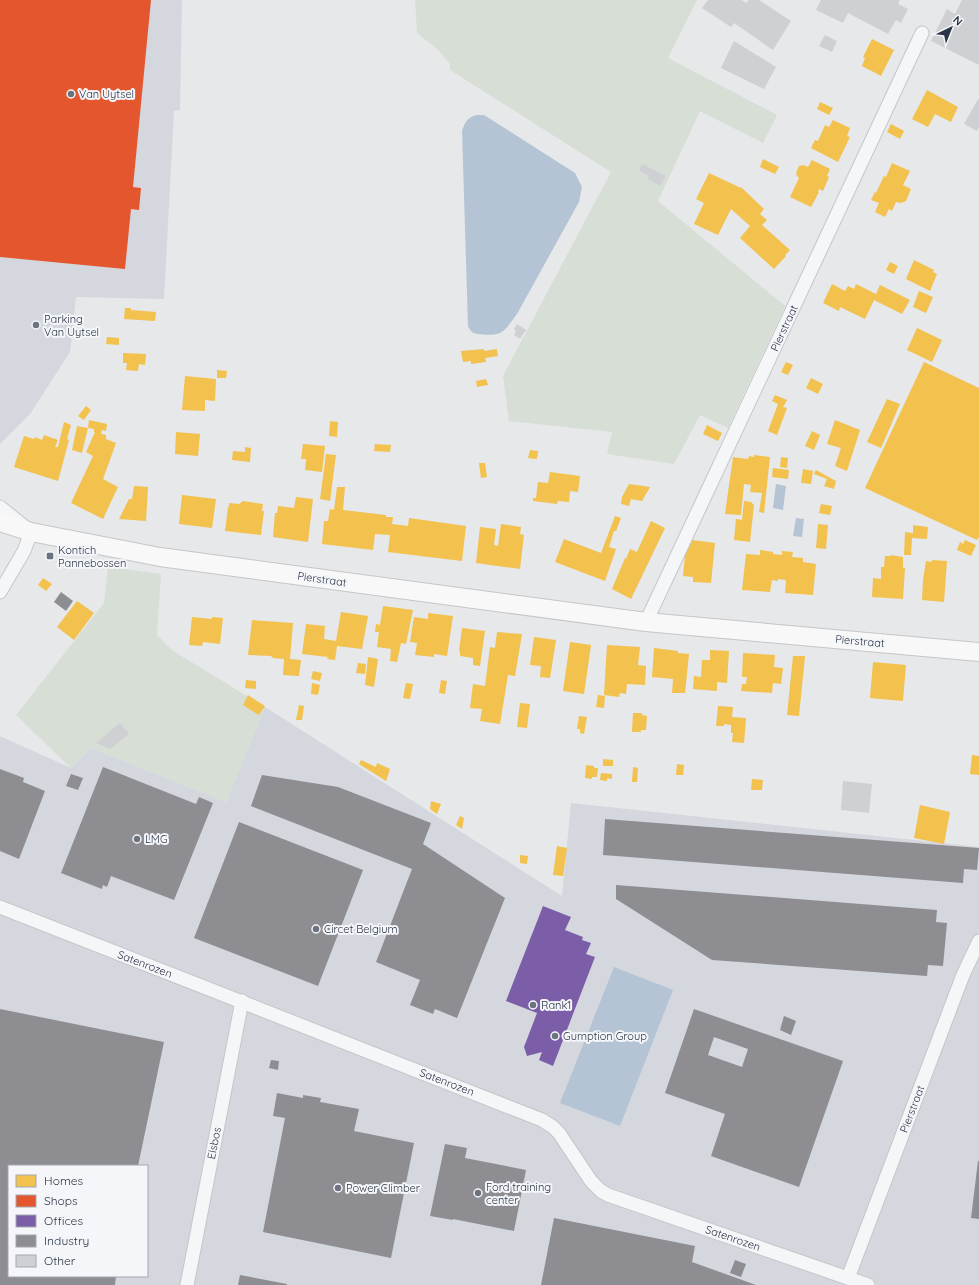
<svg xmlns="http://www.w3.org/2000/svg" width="979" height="1285" viewBox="0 0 979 1285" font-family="Quicksand,sans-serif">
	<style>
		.built { fill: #d4d7dd; fill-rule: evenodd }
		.green { fill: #d6ded6 }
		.water { fill: #b4c4d5 }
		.homes { fill: #f2c14e }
		.shops { fill: #e4572e }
		.offices { fill: #7b5ea7 }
		.industry { fill: #8d8d92; fill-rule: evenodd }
		.building { fill: #ced0d3 }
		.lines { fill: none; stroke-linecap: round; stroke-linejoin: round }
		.street-casing { stroke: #c4c6c8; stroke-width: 15 }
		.secondary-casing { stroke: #c4c6c8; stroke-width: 20 }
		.street { stroke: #f5f6f7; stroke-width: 13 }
		.secondary { stroke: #f8f8f8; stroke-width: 18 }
		.poi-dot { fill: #6c737f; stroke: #f4f6f9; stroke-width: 1.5 }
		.labels { text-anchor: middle; stroke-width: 4; stroke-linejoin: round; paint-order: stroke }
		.poi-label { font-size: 11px; fill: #2b3445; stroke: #f4f6f9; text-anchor: start }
		.street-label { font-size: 11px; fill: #2b3445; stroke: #f4f6f9 }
	</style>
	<rect width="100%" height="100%" fill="#e6e8ea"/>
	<g class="built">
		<polygon points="0,0 182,0 180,110 174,111 164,299 76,297 70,352 30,414 0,444"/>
		<path d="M265 707 562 896 571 803 979 847V1285H0V736L71 768 91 748 226 802ZM9 1166H147V1276H9Z"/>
	</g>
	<g class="green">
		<polygon points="415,0 697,0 668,58 777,115 763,143 700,111 658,201 785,306 728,428 700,415 674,464 607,454 612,432 509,421 503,376 611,172 450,70 450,64 437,49 417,33"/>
		<polygon points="108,567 161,574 157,635 173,651 265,707 226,802 91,748 71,768 16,715 104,603"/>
	</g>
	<g class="water">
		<path d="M476 115H484L575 173 582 187 579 202 517 314C512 320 507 330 500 333 495 336 476 335 472 332 471 331 468 327 468 326L462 131C465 122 467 118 476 115Z"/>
		<polygon points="776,484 786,486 783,510 773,508"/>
		<polygon points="796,518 804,519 802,537 793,536"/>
		<polygon points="614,967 673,990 620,1126 560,1103"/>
	</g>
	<g class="homes">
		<polygon points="872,39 894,50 881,76 862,66 865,58 863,57"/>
		<polygon points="927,90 958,107 951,122 935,114 928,127 912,119"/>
		<polygon points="820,102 833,108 829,115 817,109"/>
		<polygon points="833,120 850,128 847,136 850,137 838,162 811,148 815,140 818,141 825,125 829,127"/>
		<polygon points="891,124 904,131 900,139 887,132"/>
		<polygon points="763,159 779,167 775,174 760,167"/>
		<polygon points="812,160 830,169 827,176 829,177 823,191 819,189 818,191 819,192 811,207 790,197 799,178 797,176 796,173 799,166 803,165 808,167"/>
		<polygon points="892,163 910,171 903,185 911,189 906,201 901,203 896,202 892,211 889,209 885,217 875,212 879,203 871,200 875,192 876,193 884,176 886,177"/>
		<polygon points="709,173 741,188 741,187 764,209 760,214 767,220 762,225 790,250 785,255 786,256 774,269 740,238 750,226 731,209 718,235 694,224 704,203 696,199"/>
		<polygon points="914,260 934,270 933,272 937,274 930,291 906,279"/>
		<polygon points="890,262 898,266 894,274 886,270"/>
		<polygon points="832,284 845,291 848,286 854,289 856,284 876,294 880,285 910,300 902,314 874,300 865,319 840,307 839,311 823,303"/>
		<polygon points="919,291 933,297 926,313 913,307"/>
		<polygon points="125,308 131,308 131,310 156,312 155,321 124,319"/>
		<polygon points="917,328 942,340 932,362 907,350"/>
		<polygon points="107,337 119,338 119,345 106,344"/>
		<polygon points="484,349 484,351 497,349 498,356 485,358 486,362 471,364 471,361 463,362 461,351"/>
		<polygon points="123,353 146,354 145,365 139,364 138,371 126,370 127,363 123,363"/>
		<polygon points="786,362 793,365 788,375 781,372"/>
		<polygon points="924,362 979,388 979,537 977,540 865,488"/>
		<polygon points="217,370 227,371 226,378 217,378"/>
		<polygon points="185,376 216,379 215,401 205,400 205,411 182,410"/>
		<polygon points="811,378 823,384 818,394 806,388"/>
		<polygon points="486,379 488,385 477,387 476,381"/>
		<polygon points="775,395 787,400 783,407 787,408 777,435 768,431 778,404 772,401"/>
		<polygon points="887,399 900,404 881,448 867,442"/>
		<polygon points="86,406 91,410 84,420 78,416"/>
		<polygon points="89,420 107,424 106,431 102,430 101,434 106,435 106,439 116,443 103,479 118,487 103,519 71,503 93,456 86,452 95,432 94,432 94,429 88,428"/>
		<polygon points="835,420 860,430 847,471 835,466 841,448 827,444"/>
		<polygon points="330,421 338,422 337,437 329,436"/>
		<polygon points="64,422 71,425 67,439 69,440 58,481 14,467 24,436 34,439 35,437 42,440 44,435 58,440 55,447 58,447"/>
		<polygon points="707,425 722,433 718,441 703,434"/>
		<polygon points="77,426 88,428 82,453 72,450"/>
		<polygon points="812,431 820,435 814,450 805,446"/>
		<polygon points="176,432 200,434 198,456 175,454"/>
		<polygon points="303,444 325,446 322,472 305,470 306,459 301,459"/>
		<polygon points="375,444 391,445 390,452 374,451"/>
		<polygon points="245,447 251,448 250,462 232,460 233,451 245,452"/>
		<polygon points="530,450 538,451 537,459 528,458"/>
		<polygon points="326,454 336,455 330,501 320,499"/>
		<polygon points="754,455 770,457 764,513 759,512 762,493 750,492 751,485 744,484 741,515 725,514 733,457 748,459 749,456 754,457"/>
		<polygon points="781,457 788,458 787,468 780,467"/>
		<polygon points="479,463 485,463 487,477 481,478"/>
		<polygon points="773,468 789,470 788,479 772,477"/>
		<polygon points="803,469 813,471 811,484 801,483"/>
		<polygon points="816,470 836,481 834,489 824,486 827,479 814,474"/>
		<polygon points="550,472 580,476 578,492 570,491 569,502 558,501 557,504 533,501 533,498 536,498 538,482 548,483"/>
		<polygon points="629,484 650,487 642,501 631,499 629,506 621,504 622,497"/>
		<polygon points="134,486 148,487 146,521 119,519 129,499 132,499"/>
		<polygon points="337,487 345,487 343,510 386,515 386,517 393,517 392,524 408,526 409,518 466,526 462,561 388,552 390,535 375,534 373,550 322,544 324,521 328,521 330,509 334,510"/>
		<polygon points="182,495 216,499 212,528 179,524"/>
		<polygon points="296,497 313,499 308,542 273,537 275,513 277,513 278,506 294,508"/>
		<polygon points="243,501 263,504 262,511 264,511 261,535 225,531 228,507 229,507 229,503 239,504"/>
		<polygon points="744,501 751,502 754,505 750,542 734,540 736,519 742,520"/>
		<polygon points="821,504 832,506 830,515 819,513"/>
		<polygon points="615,516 621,518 616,531 614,531 609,547 616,549 605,581 555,562 564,539 601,553"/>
		<polygon points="651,521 665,528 631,599 612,589 625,558 626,559 630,549 637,552"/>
		<polygon points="501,524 521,527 520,534 524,535 520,569 476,563 480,527 496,529 494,545 498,546"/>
		<polygon points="818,524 828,525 826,549 816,548"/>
		<polygon points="913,525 928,527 927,539 912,538 911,555 904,555 905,532 913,533"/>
		<polygon points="692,540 715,543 711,583 693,582 693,577 683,576 685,555"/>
		<polygon points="965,540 976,545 971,556 957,550 960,542 963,544"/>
		<polygon points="760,550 773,552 773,554 782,555 782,551 793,552 792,557 803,558 803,562 816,564 813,595 785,593 786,580 778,579 778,581 772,580 770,592 742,590 746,554 760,555"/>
		<polygon points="891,555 903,557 903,568 905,568 903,599 872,597 873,578 881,579 881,567 884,567 885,556 891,556"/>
		<polygon points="932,560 947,561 944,602 922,600 923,580 926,561 932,562"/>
		<polygon points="43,578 52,584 46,591 38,585"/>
		<polygon points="77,601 94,613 74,640 57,627"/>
		<polygon points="383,606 413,610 406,644 401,643 397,662 390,661 391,649 377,647 379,632 375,632 376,624 380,625"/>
		<polygon points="341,612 368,616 362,649 337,646 335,660 327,659 328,657 302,654 306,624 325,626 324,639 336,641"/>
		<polygon points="428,613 453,616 447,656 434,654 434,657 415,655 417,643 410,642 414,617 428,619"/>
		<polygon points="192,617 212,619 212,617 223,618 220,644 203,642 202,646 189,645"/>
		<polygon points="252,620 293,623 290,659 301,660 299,676 283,675 284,659 273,658 271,656 248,655"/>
		<polygon points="462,628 485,631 480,666 473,665 473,658 460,656 460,651 459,651"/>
		<polygon points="497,632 522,634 515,676 508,675 500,724 480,721 482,709 470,708 473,684 485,686 490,647 495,648"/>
		<polygon points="534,637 556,640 550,678 540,677 541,666 530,665"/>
		<polygon points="570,642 591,645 584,694 563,691"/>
		<polygon points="607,645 640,647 638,665 646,666 645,685 627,684 626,694 620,693 619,697 604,695"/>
		<polygon points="654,648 678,651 678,653 689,654 685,693 672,693 673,679 652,677"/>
		<polygon points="710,650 729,651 727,683 717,682 717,691 693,689 694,676 701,677 702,660 710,660"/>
		<polygon points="743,653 775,655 774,667 783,668 781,684 773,683 772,693 741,691 742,684 746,684 747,677 742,677"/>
		<polygon points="793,656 805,656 799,716 787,715"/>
		<polygon points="368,657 378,659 374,687 365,685"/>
		<polygon points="873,662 906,665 903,701 870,698"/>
		<polygon points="358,663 366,664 365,674 356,673"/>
		<polygon points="313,671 322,673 320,681 311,679"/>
		<polygon points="246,680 256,681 256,689 245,688"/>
		<polygon points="441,680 447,681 445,694 439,693"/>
		<polygon points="312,683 320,685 318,695 311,694"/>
		<polygon points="406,683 413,684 410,699 403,698"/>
		<polygon points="248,695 265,706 259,715 243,705"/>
		<polygon points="598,695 605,696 604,708 596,707"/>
		<polygon points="520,703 530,704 527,728 517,727"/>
		<polygon points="299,705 304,706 302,720 296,720"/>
		<polygon points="718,706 733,707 732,717 746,718 744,743 732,742 733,733 731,733 731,725 724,724 724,726 716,726"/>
		<polygon points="633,713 642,713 642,715 647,716 646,730 641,730 641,732 632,732"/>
		<polygon points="579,716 587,717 584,734 580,733 580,729 577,729"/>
		<polygon points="972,755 979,756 979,775 970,774"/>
		<polygon points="603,759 613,760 613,766 603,766"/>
		<polygon points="361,760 376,767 377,763 390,769 386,781 359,764"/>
		<polygon points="677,764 684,765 683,775 676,775"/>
		<polygon points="586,765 594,766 594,768 598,768 597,777 592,777 592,779 585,778"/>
		<polygon points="633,767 638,768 637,782 632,782"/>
		<polygon points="601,773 612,774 612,779 607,778 607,781 600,780"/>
		<polygon points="752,779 763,780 762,790 751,790"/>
		<polygon points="431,801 441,804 437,814 430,809"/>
		<polygon points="920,805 950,812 944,844 914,838"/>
		<polygon points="460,816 464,818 462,829 456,825"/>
		<polygon points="557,846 567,848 563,876 553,875"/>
		<polygon points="520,855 528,856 527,864 520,863"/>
	</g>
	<polygon class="shops" points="0,0 151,0 133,187 141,188 139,210 131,209 125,269 0,257"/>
	<polygon class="offices" points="543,906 571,917 565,930 583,937 582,940 591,943 586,954 595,957 553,1066 539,1060 542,1052 527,1056 524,1047 537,1013 506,1001"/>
	<g class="industry">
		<polygon points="61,592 73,601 66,611 54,602"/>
		<polygon points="103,767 196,804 199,797 213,803 174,900 111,876 107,887 103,885 102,889 61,873"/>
		<polygon points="0,769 24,778 23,782 45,791 19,859 0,851"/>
		<polygon points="71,774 83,778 78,790 66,786"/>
		<polygon points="262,775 338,787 431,823 423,844 505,898 457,1018 435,1009 433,1014 410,1005 420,980 376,962 412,869 251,806"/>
		<polygon points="605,819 979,848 977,870 964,869 963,883 603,855"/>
		<polygon points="239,822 363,870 318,986 194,938"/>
		<polygon points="616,885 937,910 936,922 947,923 943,966 928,965 927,976 712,960 616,899"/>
		<polygon points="0,1009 164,1042 138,1166 9,1166 9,1276 116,1276 115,1285 0,1285"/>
		<path d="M694 1009 843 1061 799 1187 711 1156 725 1114 665 1093ZM714 1037 748 1049 742 1067 708 1055Z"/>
		<polygon points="784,1016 796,1021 791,1035 780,1030"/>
		<polygon points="271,1060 279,1061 278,1070 269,1068"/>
		<polygon points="277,1093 303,1098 303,1095 321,1098 320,1102 359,1109 354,1131 414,1143 391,1258 263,1232 285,1118 273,1116"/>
		<polygon points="445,1144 467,1148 465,1158 526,1170 514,1231 453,1219 453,1220 430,1216"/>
		<polygon points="978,1161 979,1161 979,1219 971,1218"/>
		<polygon points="554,1218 695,1246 692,1262 756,1285 541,1285"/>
		<polygon points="735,1260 746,1264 741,1277 730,1273"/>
		<polygon points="240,1275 287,1284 287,1285 238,1285"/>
	</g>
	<g class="building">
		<polygon points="708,0 742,0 746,3 749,0 759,0 791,21 773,50 734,23 731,27 702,8"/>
		<polygon points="821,0 900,0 898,4 908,9 901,23 896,20 888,34 848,13 843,23 816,10"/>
		<polygon points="962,0 979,0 979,65 931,41 947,9 955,14"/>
		<polygon points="825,35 837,41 832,52 819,46"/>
		<polygon points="734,41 776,67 764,89 721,68"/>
		<polygon points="978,99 979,100 979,127 977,131 964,124"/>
		<polygon points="642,164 666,176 660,186 648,179 649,176 639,170"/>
		<polygon points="517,324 526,330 520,339 514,335 516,331 514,329"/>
		<polygon points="120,723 129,734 110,749 96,743"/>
		<polygon points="843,781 872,784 869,813 841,810"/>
	</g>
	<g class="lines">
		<g class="street-casing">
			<g id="street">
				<polyline points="0,507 31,532 24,551 0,592"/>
				<polyline points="646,622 922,33"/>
				<polyline points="0,907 542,1120 553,1127 559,1133 591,1181 601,1191 608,1195 868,1285"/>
				<polyline points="848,1278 963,975 979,941"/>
				<polyline points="187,1285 242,1001"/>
			</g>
		</g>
		<g class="secondary-casing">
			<polyline id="secondary" points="0,522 31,532 160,557 646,622 979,652"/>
		</g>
		<use href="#street" class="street"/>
		<use href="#secondary" class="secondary"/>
	</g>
	<g class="poi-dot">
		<circle cx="71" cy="94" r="4"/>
		<circle cx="36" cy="325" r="4"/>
		<rect x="46" y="552" width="8" height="8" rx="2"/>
		<circle cx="137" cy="839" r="4"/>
		<circle cx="316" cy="929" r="4"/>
		<circle cx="533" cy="1005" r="4"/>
		<circle cx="555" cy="1036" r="4"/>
		<circle cx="338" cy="1188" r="4"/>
		<circle cx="478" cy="1193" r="4"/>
	</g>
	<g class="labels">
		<g class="poi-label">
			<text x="79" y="98">Van Uytsel</text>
			<text x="44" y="323">Parking<tspan x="44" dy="13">Van Uytsel</tspan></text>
			<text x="58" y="554">Kontich<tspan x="58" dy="13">Pannebossen</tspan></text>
			<text x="145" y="843">LMG</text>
			<text x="324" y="933">Circet Belgium</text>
			<text x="541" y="1009">Rank1</text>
			<text x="563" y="1040">Gumption Group</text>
			<text x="486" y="1191">Ford training<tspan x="486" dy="13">center</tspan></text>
			<text x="346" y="1192">Power Climber</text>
		</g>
		<g class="street-label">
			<text transform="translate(784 328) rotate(-65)" y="4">Pierstraat</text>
			<text transform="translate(322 579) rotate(8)" y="4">Pierstraat</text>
			<text transform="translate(860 641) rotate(5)" y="4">Pierstraat</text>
			<text transform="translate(145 964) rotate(21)" y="4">Satenrozen</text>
			<text transform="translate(447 1082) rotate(21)" y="4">Satenrozen</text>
			<text transform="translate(912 1109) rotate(-69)" y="4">Pierstraat</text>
			<text transform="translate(214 1143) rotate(-79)" y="4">Elsbos</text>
			<text transform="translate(733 1238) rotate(19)" y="4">Satenrozen</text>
		</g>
	</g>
	<rect x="8" y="1165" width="140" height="112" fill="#f4f6f9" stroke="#a4a8b1"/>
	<rect x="16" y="1175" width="20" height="12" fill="#f2c14e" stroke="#a4a8b1"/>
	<text x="44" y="1185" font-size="12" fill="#2b3445">Homes</text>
	<rect x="16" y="1195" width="20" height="12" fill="#e4572e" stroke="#a4a8b1"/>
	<text x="44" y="1205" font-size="12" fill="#2b3445">Shops</text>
	<rect x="16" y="1215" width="20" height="12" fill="#7b5ea7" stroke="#a4a8b1"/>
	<text x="44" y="1225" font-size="12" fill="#2b3445">Offices</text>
	<rect x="16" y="1235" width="20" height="12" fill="#8d8d92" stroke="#a4a8b1"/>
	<text x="44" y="1245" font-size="12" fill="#2b3445">Industry</text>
	<rect x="16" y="1255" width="20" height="12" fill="#ced0d3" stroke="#a4a8b1"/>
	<text x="44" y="1265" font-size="12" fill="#2b3445">Other</text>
	<g transform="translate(951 28) rotate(43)" stroke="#f4f6f9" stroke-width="3" paint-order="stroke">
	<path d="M0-3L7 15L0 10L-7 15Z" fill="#2b3445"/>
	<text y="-6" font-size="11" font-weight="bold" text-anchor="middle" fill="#2b3445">N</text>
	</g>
</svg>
